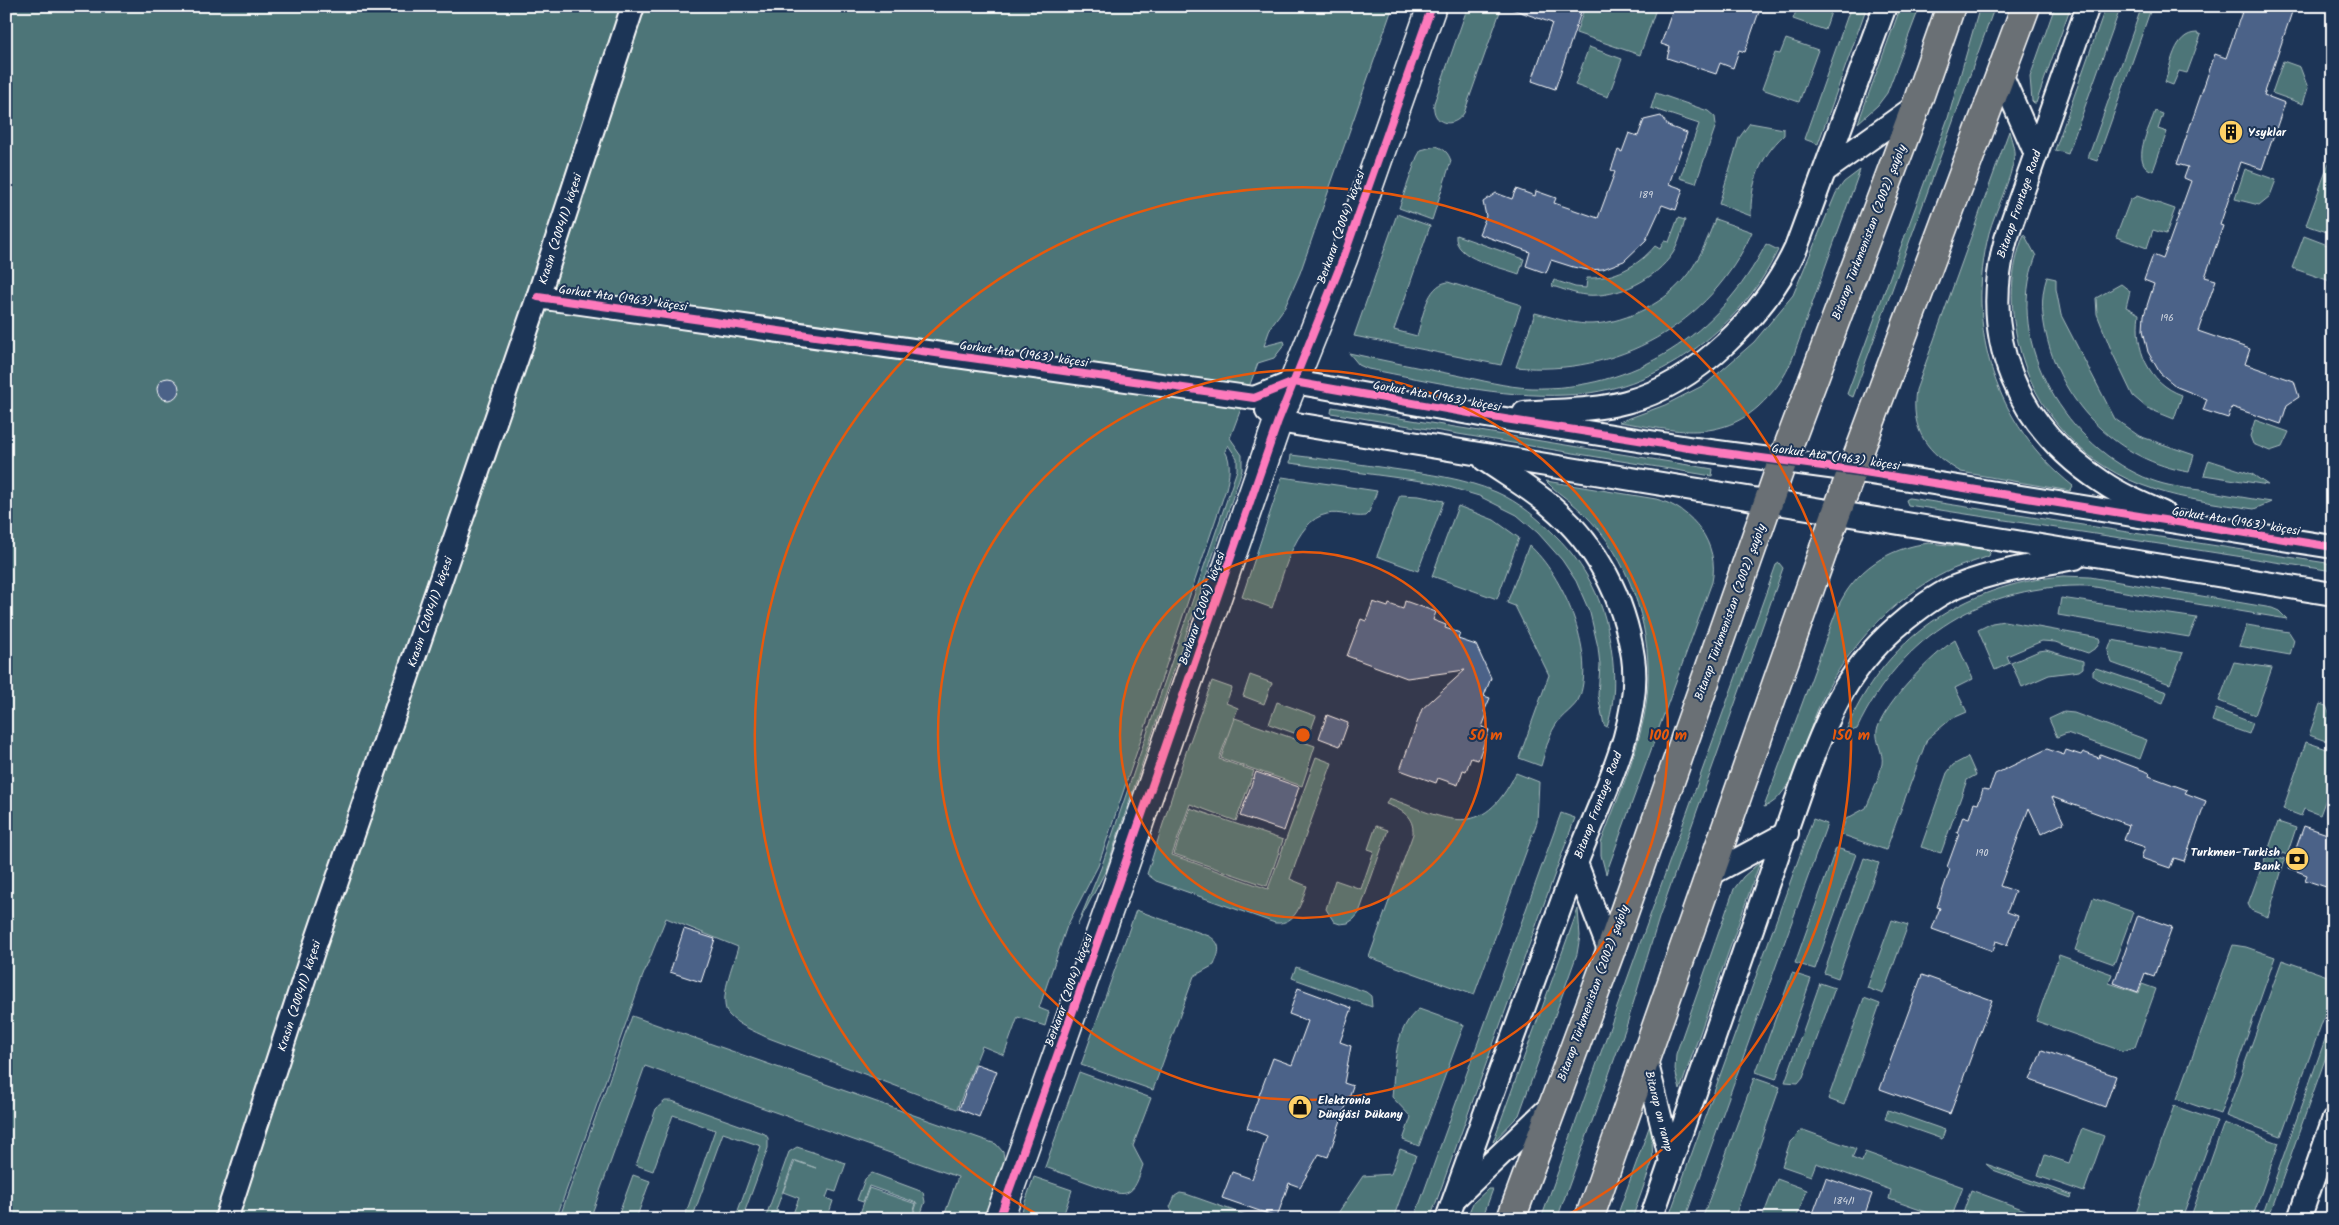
<svg xmlns="http://www.w3.org/2000/svg" width="2339" height="1225" viewBox="0 0 2339 1225" font-family="Kalam,sans-serif">
	<style>
		.green { fill: #4d7478; stroke: #a6babc; fill-rule: evenodd }
		.building { fill: #4b6288; stroke: #fff }
		.lines { fill: none; stroke-linecap: round; stroke-linejoin: round }
		.minor-casing { stroke: #fff; stroke-width: 26 }
		.tertiary-casing { stroke: #fff; stroke-width: 31 }
		.primary-casing { stroke: #fff; stroke-width: 31 }
		.minor { stroke: #1d3557; stroke-width: 22 }
		.tertiary { stroke: #1d3557; stroke-width: 28 }
		.primary { stroke: #6b7074; stroke-width: 28 }
		.cycleway-casing { stroke: #1d3557; stroke-width: 11 }
		.cycleway { stroke: #fd7abc; stroke-width: 8 }
		.ring { fill: none; stroke: #e8590c; stroke-width: 2.5 }
		.labels { text-anchor: middle; stroke-width: 4; stroke-linejoin: round; paint-order: stroke }
		.number-label { font-size: 10px; fill: #d2d8e1 }
		.poi-label { font-size: 12px; font-weight: bold; fill: #fff; stroke: #1d3557; text-anchor: start }
		.street-label { font-size: 12px; fill: #fff; stroke: #1d3557 }
		.centre { fill: #e8590c; stroke: #1d3557; stroke-width: 2.5 }
		.ring-label { font-size: 15px; text-anchor: middle; font-weight: bold; fill: #e8590c; stroke: #1d3557; stroke-width: 4; stroke-linejoin: round; paint-order: stroke }
	</style>
	<rect width="100%" height="100%" fill="#1d3557"/>
	<filter id="ink" filterUnits="userSpaceOnUse"><feTurbulence type="fractalNoise" baseFrequency=".02" numOctaves="2"/><feDisplacementMap in="SourceGraphic" scale="10" xChannelSelector="R" yChannelSelector="G"/><feConvolveMatrix kernelMatrix="1 2 1 2 8 2 1 2 1" color-interpolation-filters="sRGB"/></filter>
	<g filter="url(#ink)">
		<g class="green">
			<path d="M6 6H1393L1300 273 1285 307 1271 326 1264 346 1284 341 1285 344 1274 358 1258 363 1230 438 1242 455V470L1106 870 1077 926 1101 868 1237 470V458L1228 445 1225 451C1232 462 1229 477 1226 489L1098 866 1067 926 1039 1008 1049 1012 1045 1026 1018 1017 1004 1055 982 1046 957 1109 766 1037C754 1031 738 1025 729 1015 717 1001 734 963 738 947L666 918 642 978 556 1219H6Z"/>
			<path d="M1468 6H1502L1464 113C1453 130 1431 124 1434 103Z"/>
			<polygon points="1585,6 1657,6 1640,55 1576,33"/>
			<polygon points="1798,6 1833,6 1825,30 1793,19"/>
			<polygon points="1851,6 1867,6 1818,144 1804,139"/>
			<polygon points="1901,6 1920,6 1887,93 1878,105 1858,123"/>
			<polygon points="1980,6 1995,6 1853,397 1847,394 1948,118"/>
			<polygon points="2055,6 2071,6 2036,103 2034,103 2032,101 2030,77"/>
			<polygon points="2106,6 2121,6 2068,154 2055,150"/>
			<polygon points="2142,6 2152,6 2097,161 2088,158"/>
			<path d="M2197 33 2201 35 2187 73 2179 71 2173 85 2165 82C2171 65 2174 33 2197 33Z"/>
			<polygon points="1786,39 1818,50 1799,102 1762,89 1775,53 1780,54"/>
			<polygon points="1589,47 1622,59 1608,97 1575,85"/>
			<polygon points="2283,61 2300,67 2308,88 2303,104 2272,93"/>
			<polygon points="1656,93 1708,111 1715,117 1716,125 1696,183 1680,178 1699,124 1651,108"/>
			<path d="M2155 111 2163 114 2158 129 2167 132 2153 171C2129 164 2150 127 2155 111Z"/>
			<path d="M1750 123 1784 129V135C1760 157 1750 184 1751 216L1719 204 1739 138Z"/>
			<path d="M2009 131C2011 139 2015 149 2014 157 2012 178 1995 211 1989 233 1965 328 1995 424 2073 486L2070 491 1961 472C1927 453 1910 430 1916 390Z"/>
			<path d="M1436 146C1444 149 1448 152 1451 161L1432 220 1399 208 1417 157 1421 150Z"/>
			<polygon points="2333,152 2333,234 2306,225"/>
			<polygon points="2245,169 2276,180 2270,196 2259,205 2235,199"/>
			<path d="M1860 170 1793 357C1785 378 1774 392 1758 407 1716 444 1669 429 1619 422L1665 405 1706 384 1754 342 1793 295 1836 193 1844 182Z"/>
			<polygon points="2137,196 2175,209 2166,234 2153,230 2147,248 2116,237 2130,200"/>
			<path d="M1397 214 1430 226 1394 330 1417 336C1423 318 1426 285 1448 282L1521 305 1501 365 1354 336Z"/>
			<path d="M1678 218 1685 220C1682 231 1679 243 1673 253 1656 279 1618 298 1586 295 1574 294 1563 289 1552 286L1554 280 1575 287 1586 288 1587 278C1614 279 1638 266 1655 246L1660 249 1664 241 1669 242Z"/>
			<path d="M1715 219 1752 232C1711 325 1616 377 1516 367L1535 313C1552 317 1569 323 1587 324 1620 325 1662 305 1683 280 1698 263 1707 241 1715 219Z"/>
			<path d="M2024 234 2036 256C2002 344 2069 449 2151 480 2167 486 2183 488 2200 490 2223 494 2247 498 2271 502L2269 503 2254 509C2221 504 2185 500 2153 489 2084 467 2034 413 2018 342 2009 305 2010 270 2024 234Z"/>
			<path d="M1456 235 1524 259 1519 274C1501 267 1453 259 1456 235Z"/>
			<polygon points="2304,236 2333,247 2333,282 2292,268"/>
			<path d="M1766 244 1778 250C1740 330 1656 392 1566 395 1500 398 1432 381 1368 369L1359 365 1349 353C1385 361 1421 368 1456 375 1481 380 1506 387 1531 388 1634 391 1720 334 1766 244Z"/>
			<path d="M2047 277 2056 279V289L2061 315 2115 419 2139 436 2194 455 2189 472C2119 461 2063 405 2047 338 2042 318 2040 297 2047 277Z"/>
			<path d="M2121 284 2130 291 2126 307 2139 314C2134 348 2148 383 2182 395L2174 419 2147 408 2133 396 2112 352 2097 314 2096 298Z"/>
			<polygon points="1332,407 1713,469 1712,476 1331,413"/>
			<polygon points="2255,420 2289,432 2282,447 2270,451 2253,444 2250,436"/>
			<path d="M1291 455C1325 459 1359 464 1393 469 1428 474 1463 478 1496 492 1519 502 1539 519 1557 537 1580 560 1598 590 1606 622 1614 655 1618 694 1607 727L1604 725 1598 695 1600 665 1598 647 1590 613 1576 581 1562 560 1538 533 1517 515 1479 496 1436 483 1290 463Z"/>
			<polygon points="2209,460 2252,474 2268,485 2204,475"/>
			<path d="M1282 477 1377 491 1369 512 1365 516C1353 518 1340 511 1327 514 1294 520 1282 580 1272 608L1242 597Z"/>
			<path d="M1546 481 1656 499C1693 508 1720 545 1712 582L1606 874 1601 855V843C1616 802 1635 760 1644 717 1656 657 1642 592 1608 542 1598 528 1585 514 1572 503 1563 496 1553 489 1546 481Z"/>
			<polygon points="1400,495 1419,496 1444,501 1418,571 1377,556"/>
			<polygon points="1909,498 2333,564 2333,571 1908,505 1906,500"/>
			<polygon points="1458,506 1494,520 1519,538 1497,599 1432,576"/>
			<path d="M1929 543 1986 549 1990 553 1989 556C1977 561 1965 564 1953 569 1913 587 1877 618 1851 653 1839 668 1829 685 1821 702 1807 730 1795 797 1764 807L1837 609C1854 570 1888 548 1929 543Z"/>
			<path d="M1529 545C1563 575 1595 651 1580 696 1576 708 1561 715 1555 726 1548 737 1545 753 1541 766L1519 758 1549 675 1515 606 1507 603Z"/>
			<polygon points="1779,563 1783,568 1659,918 1627,1024 1557,1219 1541,1219 1776,565"/>
			<path d="M2063 576 2090 577 2272 608 2279 611 2287 619 2089 586C1986 583 1901 635 1857 729L1845 733C1883 639 1963 585 2063 576Z"/>
			<polygon points="2061,598 2197,618 2189,637 2058,615"/>
			<polygon points="2004,621 2099,638 2100,641 2097,647 2088,653 2055,642 2042,641 2007,656 2010,663 1995,670 1978,630 1992,623"/>
			<polygon points="2247,625 2289,632 2294,640 2290,655 2239,646"/>
			<path d="M1955 640 1973 679 1955 688 1967 712 1951 719 1927 739 1886 850 1840 834 1846 819 1866 808C1872 794 1879 779 1882 764 1884 753 1875 741 1877 730 1885 703 1932 655 1955 640Z"/>
			<polygon points="2112,640 2183,653 2170,684 2112,663 2108,651"/>
			<polygon points="2046,650 2083,661 2083,668 2079,671 2049,675 2022,687 2011,663 2039,651"/>
			<polygon points="2234,662 2272,668 2255,715 2219,701"/>
			<polygon points="2096,668 2167,692 2163,703 2097,679 2093,676 2093,671"/>
			<polygon points="1250,675 1272,683 1264,704 1243,696"/>
			<path d="M1212 681 1232 688 1226 703 1238 708 1219 759 1254 771 1236 821 1190 804 1172 855 1268 889 1316 757 1332 763 1290 879 1307 886C1301 902 1297 925 1275 923L1156 881 1147 874 1185 755Z"/>
			<polygon points="1277,702 1316,716 1308,738 1269,724"/>
			<polygon points="2320,704 2326,706 2333,721 2326,741 2309,735"/>
			<polygon points="2216,709 2253,723 2249,734 2212,721"/>
			<polygon points="2064,712 2074,713 2147,740 2140,759 2067,733 2057,737 2049,719"/>
			<polygon points="1235,718 1315,746 1302,786 1221,758"/>
			<polygon points="2306,742 2333,751 2333,790 2329,800 2326,799 2320,815 2304,809 2301,816 2283,809"/>
			<polygon points="1968,757 1976,775 1967,780 1941,853 1921,847 1947,773 1953,765"/>
			<path d="M1516 773 1539 782 1537 822 1474 995 1369 957 1413 834C1414 816 1402 810 1386 804L1389 798C1447 819 1481 843 1516 773Z"/>
			<polygon points="1190,808 1283,840 1267,886 1174,854"/>
			<polygon points="1561,813 1575,818 1430,1219 1414,1219"/>
			<polygon points="1813,819 1827,824 1685,1219 1668,1219"/>
			<polygon points="2278,822 2296,828 2287,855 2269,848"/>
			<polygon points="1376,826 1388,830 1359,913 1354,919 1348,923 1340,924 1334,922 1326,909 1335,880 1361,889 1374,851 1368,849"/>
			<polygon points="1836,848 1856,854 1815,969 1795,963"/>
			<polygon points="2267,853 2285,859 2268,917 2251,910 2248,904"/>
			<polygon points="1864,858 1879,863 1838,978 1824,973"/>
			<polygon points="1760,862 1680,1090 1675,1070 1676,1054 1734,889 1743,877"/>
			<polygon points="2093,898 2133,912 2114,964 2075,950"/>
			<polygon points="1578,909 1580,936 1577,954 1519,1115 1493,1142"/>
			<path d="M1136 910 1209 936C1223 944 1219 953 1214 965L1194 976 1153 1090 1081 1065Z"/>
			<polygon points="1892,920 1908,925 1883,994 1867,988"/>
			<polygon points="2233,945 2246,947 2275,957 2220,1114 2177,1099"/>
			<polygon points="2059,955 2112,974 2109,983 2139,993 2142,984 2156,989 2135,1047 2122,1051 2036,1021"/>
			<polygon points="2282,960 2333,978 2333,992 2281,1136 2226,1116"/>
			<polygon points="1296,967 1366,992 1371,996 1372,1007 1292,978"/>
			<polygon points="1792,973 1811,979 1776,1079 1756,1072"/>
			<polygon points="1820,983 1835,988 1803,1077 1798,1083 1785,1082"/>
			<polygon points="1864,998 1880,1004 1844,1105 1828,1099"/>
			<path d="M1419 1009 1464 1025 1419 1146 1403 1140 1411 1117 1392 1097C1395 1068 1393 1029 1419 1009Z"/>
			<polygon points="632,1016 996,1144 1003,1152 1005,1164 985,1219 943,1219 958,1177 645,1066 590,1219 559,1219"/>
			<polygon points="2333,1017 2333,1037 2268,1219 2261,1219"/>
			<path d="M1079 1072 1151 1098 1133 1146 1143 1165C1138 1179 1135 1197 1117 1193L1045 1167Z"/>
			<polygon points="1754,1078 1780,1087 1734,1219 1702,1219"/>
			<polygon points="665,1101 672,1101 765,1134 768,1138 768,1148 742,1219 735,1219 761,1146 723,1133 692,1219 684,1219 715,1130 673,1115 653,1171 636,1165 656,1109"/>
			<polygon points="2174,1106 2217,1121 2182,1218 2134,1219"/>
			<polygon points="1888,1110 1945,1130 1942,1139 1885,1119"/>
			<polygon points="1651,1122 1653,1160 1632,1219 1616,1219"/>
			<polygon points="2224,1123 2279,1143 2252,1219 2190,1219"/>
			<polygon points="2082,1128 2104,1136 2084,1192 2038,1176 2045,1155 2069,1163"/>
			<polygon points="1801,1131 1806,1131 1856,1149 1852,1158 1862,1162 1865,1152 1963,1187 1951,1219 1946,1219 1889,1199 1891,1190 1816,1163 1811,1176 1782,1166 1790,1142"/>
			<path d="M797 1147 846 1163 836 1192 829 1190 826 1198 833 1201 827 1219H765L789 1152ZM794 1160 816 1168 795 1161 783 1192 799 1198 792 1216 776 1210Z"/>
			<polygon points="1400,1149 1416,1155 1393,1219 1334,1219 1363,1176 1391,1174"/>
			<polygon points="1986,1164 2072,1195 2071,1198 1993,1170"/>
			<polygon points="872,1173 923,1192 925,1202 919,1219 912,1219 917,1203 869,1186 863,1202 857,1200 865,1179"/>
			<polygon points="633,1175 650,1181 636,1219 617,1219"/>
			<polygon points="1034,1177 1072,1190 1062,1219 1019,1219"/>
			<polygon points="1777,1179 1807,1190 1796,1219 1762,1219"/>
			<polygon points="869,1188 916,1204 911,1219 858,1219"/>
			<polygon points="1488,1189 1493,1189 1482,1219 1466,1219 1473,1203"/>
			<polygon points="1971,1190 2049,1219 1961,1219"/>
			<polygon points="1180,1193 1186,1194 1257,1219 1184,1219 1173,1213 1170,1207 1175,1196"/>
		</g>
		<g class="building">
			<polygon points="1513,6 1583,6 1555,89 1532,81 1552,23 1512,9"/>
			<polygon points="1674,6 1761,6 1745,52 1739,50 1733,68 1720,63 1716,74 1667,58 1670,47 1661,44"/>
			<polygon points="2244,6 2294,6 2264,95 2285,103 2262,169 2241,162 2220,225 2223,226 2205,277 2216,280 2198,331 2250,349 2245,364 2294,381 2299,397 2287,405 2281,424 2232,407 2228,418 2203,410 2207,399 2177,387 2160,373 2148,352 2143,330 2144,315 2154,284 2144,280 2153,255 2163,259 2191,181 2184,178 2188,167 2177,164 2215,54 2226,58"/>
			<polygon points="1661,116 1668,126 1687,133 1669,184 1683,189 1676,210 1662,205 1646,240 1624,261 1603,269 1588,270 1573,267 1551,260 1546,273 1526,266 1530,252 1479,234 1486,216 1483,202 1496,193 1512,199 1516,189 1535,196 1536,191 1556,198 1554,203 1598,218 1615,172 1611,170 1618,150 1622,152 1629,133 1638,136 1644,120"/>
			<circle cx="168" cy="389" r="11"/>
			<polygon points="1405,601 1436,612 1433,620 1446,625 1445,628 1460,633 1458,639 1476,645 1491,678 1484,696 1490,698 1484,712 1487,714 1482,727 1489,730 1478,760 1471,758 1466,771 1463,770 1458,785 1438,778 1436,783 1400,770 1422,709 1465,670 1407,678 1347,656 1361,619 1366,621 1373,602 1388,607 1389,604 1403,609"/>
			<polygon points="1327,715 1348,723 1340,746 1319,738"/>
			<polygon points="2047,749 2064,755 2066,750 2081,755 2083,752 2099,758 2100,754 2150,773 2149,776 2187,790 2185,793 2206,801 2184,861 2174,858 2170,868 2141,858 2145,847 2124,840 2129,825 2052,797 2064,823 2041,834 2029,808 2000,886 2015,891 2007,912 2018,916 2007,945 1996,941 1993,951 1932,929 1940,908 1937,907 1950,869 1947,867 1959,834 1957,833 1963,816 1969,818 1974,803 1978,804 1983,789 1989,790 1995,774"/>
			<polygon points="1256,772 1299,787 1284,831 1240,816"/>
			<polygon points="2304,826 2333,836 2333,884 2328,882 2326,887 2305,880 2307,875 2289,868"/>
			<polygon points="2138,915 2172,927 2154,976 2145,973 2138,992 2114,983"/>
			<polygon points="684,929 715,939 701,982 670,972"/>
			<polygon points="1922,975 1992,1000 1950,1114 1880,1089"/>
			<polygon points="1298,988 1352,1008 1340,1042 1351,1046 1344,1083 1353,1086 1328,1157 1319,1154 1300,1187 1289,1183 1277,1217 1222,1198 1232,1172 1252,1179 1267,1136 1247,1128 1273,1058 1292,1065 1308,1021 1289,1014"/>
			<polygon points="2042,1050 2116,1076 2105,1107 2030,1080"/>
			<polygon points="976,1064 997,1071 979,1117 959,1109"/>
			<polygon points="1826,1178 1872,1194 1863,1219 1811,1219"/>
		</g>
		<g class="lines">
			<g class="minor-casing">
				<g id="minor">
					<path d="M2088 6 2006 239C1979 339 2017 426 2102 482 2121 495 2142 504 2163 513"/>
					<polyline points="2001,74 2036,154"/>
					<polyline points="1826,170 1916,106"/>
					<polyline points="538,297 1254,398 1294,382 1486,416 1695,449 1852,470 2333,547"/>
					<polyline points="1267,411 1278,421 2333,594"/>
					<path d="M1524 413C1557 410 1593 411 1626 402 1697 384 1766 313 1796 248L1885 6"/>
					<polyline points="1576,863 1610,952"/>
					<polyline points="1709,875 1787,833"/>
					<polyline points="1646,1060 1671,1161"/>
					<polyline points="1457,1196 1552,1105"/>
					<polyline points="226,1219 315,945 538,297 633,6"/>
					<path d="M1447 1219C1489 1102 1532 985 1574 869 1597 805 1643 726 1633 657 1624 598 1597 545 1551 506 1531 489 1507 475 1485 460"/>
					<path d="M1651 1219 1804 779C1829 712 1849 665 1906 619 1922 606 1938 594 1957 586 1995 571 2036 565 2075 558"/>
					<polyline points="2299,1219 2333,1121"/>
				</g>
			</g>
			<g class="tertiary-casing">
				<polyline id="tertiary" points="999,1219 1118,884 1278,421 1343,259 1432,6"/>
			</g>
			<g class="primary-casing">
				<g id="primary">
					<polyline points="1511,1219 1610,952 1783,460 1916,106 1951,6"/>
					<polyline points="1589,1219 1836,514 2026,6"/>
				</g>
			</g>
			<use href="#minor" class="minor"/>
			<use href="#tertiary" class="tertiary"/>
			<use href="#primary" class="primary"/>
			<g class="cycleway-casing">
				<g id="cycleway">
					<polyline points="538,297 1254,398 1294,382 1486,416 1695,449 1852,470 2333,547"/>
					<polyline points="999,1219 1118,884 1278,421 1343,259 1432,6"/>
				</g>
			</g>
			<use href="#cycleway" class="cycleway"/>
		</g>
	</g>
	<circle cx="1303" cy="735" r="183" fill="#e8590c" fill-opacity=".12"/>
	<g class="ring">
		<circle cx="1303" cy="735" r="183"/>
		<circle cx="1303" cy="735" r="365"/>
		<path d="M1042 1217A548 548 0 1 1 1564 1217"/>
	</g>
	<defs>
		<g id="building-disc" transform="scale(1.25)"><circle r="9.5" fill="#ffd166" stroke="#1d3557"/><path d="M-4-6H4V6H1V3H-1V6H-4ZM-2.5-4.3h1.7v1.8h-1.7ZM.8-4.3h1.7v1.8H.8ZM-2.5-1h1.7V.8h-1.7ZM.8-1h1.7V.8H.8Z" fill="#111"/></g>
		<g id="bank-disc" transform="scale(1.25)"><circle r="9.5" fill="#ffd166" stroke="#1d3557"/><path d="M-6-4H6V4H-6ZM0-2.3a2.3 2.3 0 1 0 0 4.6a2.3 2.3 0 1 0 0-4.6Z" fill="#111"/></g>
		<g id="shop-disc" transform="scale(1.25)"><circle r="9.5" fill="#ffd166" stroke="#1d3557"/><path d="M-5-2.5h2.3a2.7 3.5 0 0 1 5.4 0H5L5.5 6h-11ZM-1.5-2.5h3a1.5 2.3 0 0 0-3 0Z" fill="#111"/></g>
	</defs>
	<g fill-rule="evenodd">
		<use href="#building-disc" x="2231" y="132"/>
		<use href="#bank-disc" x="2297" y="859"/>
		<use href="#shop-disc" x="1300" y="1107"/>
	</g>
	<g class="labels">
		<g class="number-label">
			<text x="1646" y="198">189</text>
			<text x="2167" y="321">196</text>
			<text x="1982" y="856">190</text>
			<text x="1844" y="1204">184/1</text>
		</g>
		<g class="poi-label">
			<text x="2248" y="136">Ysyklar</text>
			<text x="2280" y="856" text-anchor="end">Turkmen-Turkish<tspan x="2280" dy="14">Bank</tspan></text>
			<text x="1318" y="1104">Elektronia<tspan x="1318" dy="14">Dünýäsi Dükany</tspan></text>
		</g>
		<g class="street-label">
			<text transform="translate(2019 204) rotate(-71)" y="4">Bitarap Frontage Road</text>
			<text transform="translate(1341 227) rotate(-70)" y="4">Berkarar (2004) köçesi</text>
			<text transform="translate(560 229) rotate(-72)" y="4">Krasin (2004/1) köçesi</text>
			<text transform="translate(1869 232) rotate(-69)" y="4">Bitarap Türkmenistan (2002) şaýoly</text>
			<text transform="translate(623 298) rotate(8)" y="4">Gorkut Ata (1963) köçesi</text>
			<text transform="translate(1024 354) rotate(8)" y="4">Gorkut Ata (1963) köçesi</text>
			<text transform="translate(1437 396) rotate(10)" y="4">Gorkut Ata (1963) köçesi</text>
			<text transform="translate(1836 457) rotate(8)" y="4">Gorkut Ata (1963) köçesi</text>
			<text transform="translate(2236 521) rotate(9)" y="4">Gorkut Ata (1963) köçesi</text>
			<text transform="translate(1202 608) rotate(-71)" y="4">Berkarar (2004) köçesi</text>
			<text transform="translate(430 612) rotate(-71)" y="4">Krasin (2004/1) köçesi</text>
			<text transform="translate(1730 612) rotate(-70)" y="4">Bitarap Türkmenistan (2002) şaýoly</text>
			<text transform="translate(1598 805) rotate(-69)" y="4">Bitarap Frontage Road</text>
			<text transform="translate(1069 990) rotate(-70)" y="4">Berkarar (2004) köçesi</text>
			<text transform="translate(1593 993) rotate(-70)" y="4">Bitarap Türkmenistan (2002) şaýoly</text>
			<text transform="translate(299 996) rotate(-72)" y="4">Krasin (2004/1) köçesi</text>
			<text transform="translate(1659 1111) rotate(76)" y="4">Bitarap on ramp</text>
		</g>
	</g>
	<circle cx="1303" cy="735" r="8" class="centre"/>
	<g class="ring-label">
		<text x="1486" y="740">50 m</text>
		<text x="1668" y="740">100 m</text>
		<text x="1851" y="740">150 m</text>
	</g>
	<rect width="2339" height="1225" fill="none" stroke="#1d3557" stroke-width="25"/>
	<rect x="12" y="12" width="2314" height="1200" fill="none" stroke="#fff" stroke-width="2" filter="url(#ink)"/>
</svg>
